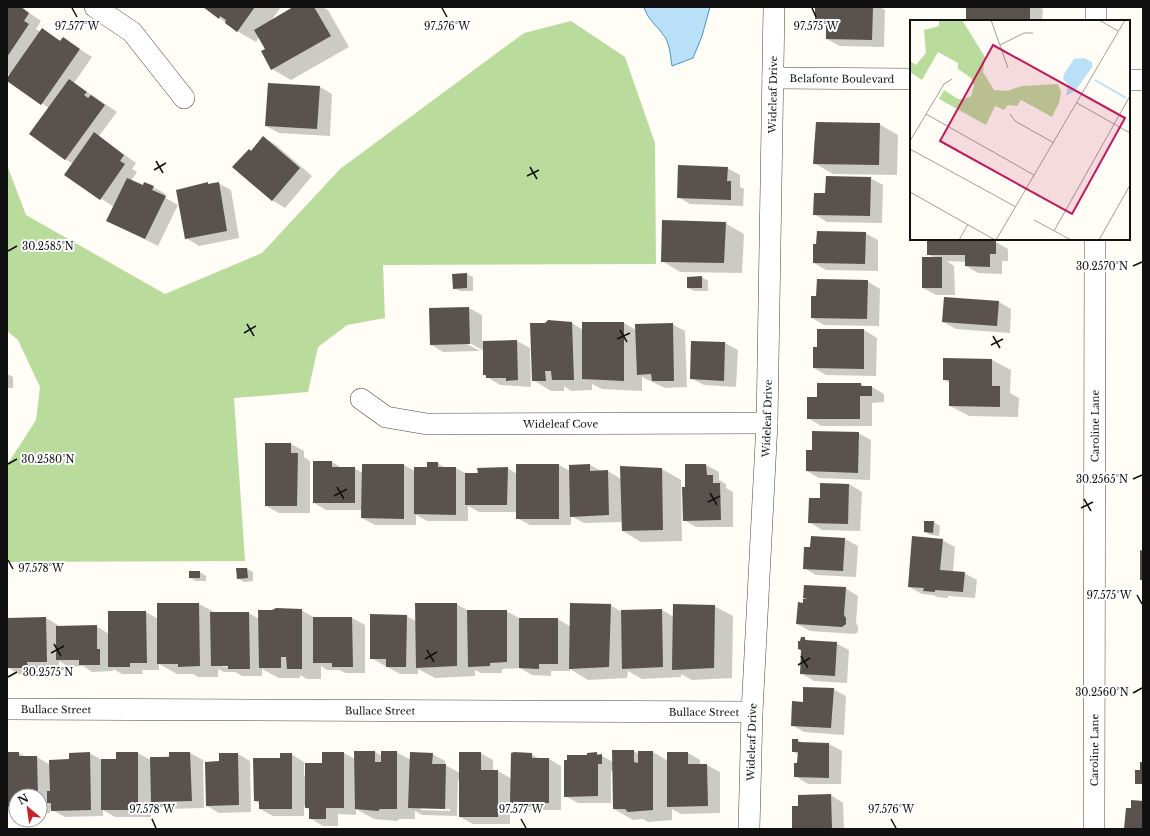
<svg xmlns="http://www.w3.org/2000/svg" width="1150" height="836" viewBox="0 0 1150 836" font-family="'Libre Baskerville',serif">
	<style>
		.forest { fill: #b9dc9c }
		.water { fill: #b9e0f7; stroke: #3f96cf }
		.shadow { fill: #0003; fill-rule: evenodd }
		.building { fill: #5a524d }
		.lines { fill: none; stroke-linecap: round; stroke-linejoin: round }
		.minor-casing { stroke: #444; stroke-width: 22 }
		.minor { stroke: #fff; stroke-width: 21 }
		.ticks { fill: none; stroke: #111; stroke-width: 1.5 }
		.labels { text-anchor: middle; stroke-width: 4; stroke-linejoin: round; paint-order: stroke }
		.street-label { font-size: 10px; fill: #111; stroke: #fff }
		.inset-river { fill: none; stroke: #b9e0f7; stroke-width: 2 }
		.inset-road { fill: none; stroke: #a09f9a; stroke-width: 1 }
		.view { fill: #c2185b; fill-opacity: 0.15; stroke: #c2185b; stroke-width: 2 }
		.inset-edge { fill: none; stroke: #111; stroke-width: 2 }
		.ticks-label { font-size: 10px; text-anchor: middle; fill: #111; stroke: #fff; stroke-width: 4; stroke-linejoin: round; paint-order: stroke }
	</style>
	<rect width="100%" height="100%" fill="#fffdf5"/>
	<polygon class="forest" points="571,21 625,57 655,143 656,264 383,265 385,318 347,325 318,347 308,392 234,398 245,561 7,562 7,465 36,420 40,387 18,340 7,331 7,165 26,215 165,294 262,253 340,169 524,33"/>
	<path class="water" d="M644 7H710L702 36 693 58 672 66C670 54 670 42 662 33 655 24 647 18 644 7Z"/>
	<g class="shadow">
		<polygon points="7,7 21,7 41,21 36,29 41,32 42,30 61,41 63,38 92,57 74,83 117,112 99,136 136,163 132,169 137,172 131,181 143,187 153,187 166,194 164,197 178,205 158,246 108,221 114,207 65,175 73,164 65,159 49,108 7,80 10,75 7,73"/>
		<polygon points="205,7 281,7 271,21 295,7 322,7 328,10 349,47 291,80 272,69 266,49 259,37 256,42 237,31"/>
		<polygon points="816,7 880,7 885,10 884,47 840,46 827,39 827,28 816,22"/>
		<polygon points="967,7 1039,7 1043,9 1042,21 967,21"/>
		<polygon points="320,87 332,94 330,136 279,133 266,126"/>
		<polygon points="879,124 898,135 897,175 833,174 814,163 814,142"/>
		<polygon points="263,137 276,145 312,176 285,208 272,200 251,151"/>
		<polygon points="727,168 740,175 740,187 744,189 743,206 690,204 678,197"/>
		<polygon points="870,178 883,185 882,223 827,222 814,214 826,194"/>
		<polygon points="218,183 231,190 239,238 199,246 186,238"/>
		<polygon points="725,223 744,234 742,273 680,272 662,261"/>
		<polygon points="865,233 878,240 878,271 826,270 814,263"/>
		<polygon points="996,242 1008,249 1008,261 1002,261 1002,274 978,273 966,266 966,262 947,261 954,266 955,295 936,295 923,288 935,258 928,254"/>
		<polygon points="467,274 473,277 473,291 460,291 454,288"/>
		<polygon points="702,277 708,281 708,291 694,291 688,288"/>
		<polygon points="867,281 880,289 879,326 824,325 812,318 817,297"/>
		<polygon points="999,302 1011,309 1010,333 956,329 943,322"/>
		<polygon points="430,308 469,308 482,315 482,342 517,341 530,348 531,387 500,385 487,377 484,375 484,351 466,341 465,343 480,351 443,352 430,344"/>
		<polygon points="572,323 583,330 624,323 636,330 672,324 685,331 687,387 665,388 642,377 642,391 602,389 592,384 592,390 571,391 564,386 564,391 551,391 533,380"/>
		<polygon points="818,330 864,330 877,338 876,376 826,375 814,368 818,348"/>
		<polygon points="692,342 725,343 738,350 736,387 704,385 691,378"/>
		<polygon points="944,359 992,360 1011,370 1010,393 1019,398 1018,417 969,416 950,406 950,383 944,380"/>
		<polygon points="7,374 13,377 13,388 7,388"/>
		<polygon points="861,384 865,387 872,387 884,394 884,402 872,403 872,426 821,426 808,418 818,398"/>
		<polygon points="858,433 871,440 870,480 819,478 807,471"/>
		<polygon points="266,444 291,444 304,451 304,457 310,461 310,513 279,513 266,506"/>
		<polygon points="332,462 342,468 354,468 363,473 404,465 415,471 428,468 428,463 438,463 445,468 456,468 467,474 507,468 517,474 517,465 559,465 570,471 570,466 590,465 601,471 608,471 621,479 621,467 662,469 681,480 682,541 641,542 623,531 622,522 584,523 571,516 571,525 530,525 517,518 517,512 479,512 468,506 468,521 427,521 416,515 416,525 375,525 362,518 362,510 326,510 314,503"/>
		<polygon points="706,465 719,472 719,480 726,484 726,488 733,492 733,527 696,527 684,520 686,488"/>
		<polygon points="849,484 862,492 860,531 822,530 809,522 821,499"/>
		<polygon points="934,522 940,526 939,536 931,535 925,532"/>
		<polygon points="812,537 845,539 858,546 856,577 816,575 804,568 811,548"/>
		<polygon points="942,540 955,547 953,572 964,573 977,580 975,598 948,596 948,598 937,597 933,595 922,594 909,587"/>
		<polygon points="247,569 253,572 253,581 244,582 238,578"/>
		<polygon points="200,572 206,576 206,581 196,581 190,578"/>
		<polygon points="845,588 858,596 856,623 858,626 858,632 855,634 810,631 797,624"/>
		<path d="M199 604 216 613H249L259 619 301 610 315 618H352L365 625V673H346L339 670H327L321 666V679H307L300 675V678H279L262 669V676H242L235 672H224L218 669V677H198L193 674H177L159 664V670H142L143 674H122L113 669V671L92 672 83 666 69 667 59 661V669H39L40 674 21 675 7 667V619L46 618 58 625V627L96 626 109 634V612H146L158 619ZM223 665 233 666 223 667Z"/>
		<polygon points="456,604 469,611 506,611 519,618 558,619 571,627 610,605 622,612 662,610 674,617 714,606 733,616 732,678 692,680 681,674 681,677 642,679 628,671 627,678 588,680 570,669 570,671 551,671 551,676 532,675 520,668 502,669 502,673 481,673 475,670 475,676 435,678 418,669 418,674 400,674 371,658 406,616 416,621"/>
		<polygon points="802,638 810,641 836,643 849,650 847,683 814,681 801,673 802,651 799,649"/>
		<polygon points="833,689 846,696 844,735 804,732 792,725 803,703"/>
		<polygon points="798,740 803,743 829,744 842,751 841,784 808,784 795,776 798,755 793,751"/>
		<polygon points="634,751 639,754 653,752 668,761 688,753 700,760 700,765 707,765 720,772 720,813 681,814 672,809 672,820 648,822 643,819 633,820 614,809 614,771 611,771 611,803 578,803 565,796 588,756 597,753 613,762"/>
		<path d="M375 752 382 756 396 752 411 760 432 754 445 761V765L460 773 480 753 493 760V771H498L512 779 531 754 540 759H549L561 766V810H524L510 802V824H473L460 817V780H458L457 816 422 815 415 811V819H399L397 821 374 819 356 809V815L338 814V826H323L310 818V810L304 806V816H273L260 809V804L255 801 281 759 291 754 304 762V776H306L323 764V753H344L355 759ZM421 808 450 809V811L421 810Z"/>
		<polygon points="7,753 19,753 26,757 37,757 50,765 89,753 102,760 117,760 117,753 138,753 151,760 151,758 171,756 170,753 190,753 203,760 204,808 165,809 151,801 151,817 115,817 103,810 103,816 65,817 50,809 50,813 40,814 40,796 16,796 16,814 12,814 7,811"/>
		<polygon points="238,754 250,761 251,812 219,813 207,806 220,762"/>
		<polygon points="831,795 843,803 844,829 793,828 799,806"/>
	</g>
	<g class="building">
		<polygon points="7,7 21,7 29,13 24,21 29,24 7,57"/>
		<polygon points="203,7 255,7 237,32 225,23 226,20 220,16 219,19"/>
		<polygon points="293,7 314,7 331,36 271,70 261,51 265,49 254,30"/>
		<polygon points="815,7 873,7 872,40 826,39 826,22 815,22"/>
		<rect x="966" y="7" width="64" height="14"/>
		<polygon points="42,28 60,41 63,37 80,49 41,105 7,81 7,78"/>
		<polygon points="69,79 87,92 84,95 88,98 91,95 105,105 65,160 29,134"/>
		<polygon points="268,83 320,86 317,129 265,126"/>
		<polygon points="816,122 880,123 879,165 813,164"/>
		<polygon points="94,132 124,155 120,161 125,164 100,200 64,175"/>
		<polygon points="263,136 300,168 272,201 232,167 249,149 251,151"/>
		<polygon points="678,165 728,167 727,181 731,181 731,200 677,198"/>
		<polygon points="826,176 871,177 870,216 813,215 814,193 825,193"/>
		<polygon points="127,178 143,185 144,182 154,186 152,190 166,196 145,239 106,221"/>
		<polygon points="208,182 208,184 219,182 227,231 185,239 176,190"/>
		<polygon points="662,220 726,222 724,263 661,262"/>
		<polygon points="817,231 866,232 865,264 813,263 813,244 816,244"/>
		<polygon points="927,239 996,241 996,254 990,254 990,267 965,266 965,255 927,255"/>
		<rect x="922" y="257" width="20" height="31"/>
		<polygon points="467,273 467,288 453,289 452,274"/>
		<polygon points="702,276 702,288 687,288 687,277"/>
		<polygon points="817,279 868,280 867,319 811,318 811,296 816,296"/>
		<polygon points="944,297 999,301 997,326 942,322"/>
		<polygon points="469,307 470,344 430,345 429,308"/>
		<polygon points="548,320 572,322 574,380 552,380 551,371 545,371 546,381 532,381 530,323 545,323"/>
		<polygon points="582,322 624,322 624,381 582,379"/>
		<polygon points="673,323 674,381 652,381 651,374 637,375 635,324"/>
		<polygon points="817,329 864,329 864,369 813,368 813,347 817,347"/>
		<polygon points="517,340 518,380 506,381 506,378 486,378 486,375 483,375 483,341"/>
		<polygon points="691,341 725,342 724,381 690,379"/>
		<polygon points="943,358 992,359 992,386 1000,386 1000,407 949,406 949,380 943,380"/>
		<polygon points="817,383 861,383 861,386 872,386 872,396 860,396 860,419 807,419 807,397 817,397"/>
		<polygon points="812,431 859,432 858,473 806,471 806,450 812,450"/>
		<polygon points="265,443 291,443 291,453 298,453 297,506 265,506"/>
		<polygon points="313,461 332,461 332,467 355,467 355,503 313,503"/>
		<polygon points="427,462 438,462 438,467 456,467 456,515 414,514 414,467 427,467"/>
		<polygon points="362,464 404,464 404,519 361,518"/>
		<rect x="516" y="464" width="43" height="55"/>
		<polygon points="590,464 590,471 608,470 609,515 570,517 569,465"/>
		<polygon points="685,464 706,464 707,475 713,475 713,483 720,483 721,520 683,521 682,487 685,487"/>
		<polygon points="620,466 662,468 663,530 622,531"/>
		<polygon points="508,467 507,505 465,505 465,473 478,473 477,468"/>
		<polygon points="820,483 849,484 848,524 808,523 809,498 820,498"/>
		<polygon points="924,521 934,521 933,533 924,532"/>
		<polygon points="811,536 845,538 843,571 803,569 804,547 810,547"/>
		<polygon points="912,536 943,539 940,570 965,572 963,592 935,590 935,592 923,591 924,588 908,587"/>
		<polygon points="1140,550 1143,551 1143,580 1140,580"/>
		<polygon points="236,568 247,568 248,578 237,579"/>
		<rect x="189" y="571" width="11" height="7"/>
		<polygon points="804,585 846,587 844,615 846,618 846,624 842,627 796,624 798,602 803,603 803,599 807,599 803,598"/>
		<polygon points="157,603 199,603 200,666 178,667 178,664 157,664"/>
		<polygon points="415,603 457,603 457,666 416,668"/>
		<polygon points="570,603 611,604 609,667 569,669"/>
		<polygon points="673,604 715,605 714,668 672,670"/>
		<polygon points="276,608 302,609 302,669 287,669 286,657 281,657 281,668 259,668 258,610 272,610"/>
		<polygon points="662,609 663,667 622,669 621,610"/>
		<polygon points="467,610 507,610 507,662 490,663 490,666 468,667"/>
		<polygon points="108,611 146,611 147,663 130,663 130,667 108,667"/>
		<polygon points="210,612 249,612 250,669 228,669 228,666 211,666"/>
		<polygon points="370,614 407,615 406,667 386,667 386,659 370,659"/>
		<polygon points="46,617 47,662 27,662 28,668 7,668 7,618"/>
		<polygon points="313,617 352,617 353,667 332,667 332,663 313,663"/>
		<polygon points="519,618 558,618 558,664 539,664 539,669 519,668"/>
		<polygon points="97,625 97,649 100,649 100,665 79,665 79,660 56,660 56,626"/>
		<polygon points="801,637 805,637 805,640 837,642 835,676 800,674 801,650 798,649 798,641 800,641"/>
		<polygon points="803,687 834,688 831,728 791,726 792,701 803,702"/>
		<polygon points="792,739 798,739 798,742 829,743 829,778 794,777 794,763 797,763 798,752 792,752"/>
		<polygon points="612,750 634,750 634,762 638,763 638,751 653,751 653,810 628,812 625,809 613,809"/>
		<polygon points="354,751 375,751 375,762 381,762 381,751 397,751 397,809 380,809 378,811 355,809"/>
		<polygon points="7,752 19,752 19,756 37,756 38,796 16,796 16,807 7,807"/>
		<polygon points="90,752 91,810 51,811 51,803 47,803 47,791 50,791 49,760 69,759 69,753"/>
		<polygon points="116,752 138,752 138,810 101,810 101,759 116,759"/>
		<polygon points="169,752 190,752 192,801 151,802 150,757 169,757"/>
		<polygon points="322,752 344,752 344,808 326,808 326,819 309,819 309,808 305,808 305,763 322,763"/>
		<polygon points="410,752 433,753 432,764 446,764 445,809 408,808"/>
		<polygon points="459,752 481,752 481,770 498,770 498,817 459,817"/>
		<polygon points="514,752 532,753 532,758 549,758 549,803 510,803 511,753"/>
		<polygon points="597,752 597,755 602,754 602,764 598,764 598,796 564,797 564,760 567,760 567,755 587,755 587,753"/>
		<polygon points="667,752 688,752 688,764 707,764 708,806 667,807"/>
		<polygon points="219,753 238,753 239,805 206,806 205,762 219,761"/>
		<polygon points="280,753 292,753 292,809 259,809 259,801 254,801 253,758 280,758"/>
		<polygon points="1140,762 1143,762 1143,784 1135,784 1135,770 1140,770"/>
		<polygon points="831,794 832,828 792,828 792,806 798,806 798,795"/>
		<polygon points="1131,800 1143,801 1143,829 1124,829 1126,808 1131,808"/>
	</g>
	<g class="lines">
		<g class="minor-casing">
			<g id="minor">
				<polyline points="95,7 132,32 184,98"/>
				<polyline points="1096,21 1096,7"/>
				<path id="s1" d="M773 78 911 79"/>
				<polyline points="1129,80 1143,80"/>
				<path id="s2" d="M361 399 386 417 427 424 767 423"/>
				<path id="s3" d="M7 709 752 712"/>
				<path id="s4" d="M749 829 752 712 767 423 774 7"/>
				<path id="s5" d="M1094 829 1095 239"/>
			</g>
		</g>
		<use href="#minor" class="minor"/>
	</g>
	<path class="ticks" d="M72 8 77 17M442 8 447 17M812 8 816 17M156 161 163 173M530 167 537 179M154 170 166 163M527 176 539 170M8 251 17 246M1133 266 1142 262M247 324 254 336M620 330 627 342M244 333 256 326M993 336 1000 348M617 339 630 333M991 345 1003 339M8 464 17 459M1133 479 1142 475M337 487 344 499M710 493 717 505M334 496 347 489M1084 499 1091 511M708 502 720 496M1081 508 1093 502M8 560 13 569M1137 595 1142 604M54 644 61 656M427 650 434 662M51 653 64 646M801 656 808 668M425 659 437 652M798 665 810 658M8 677 17 672M1133 693 1142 688M152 819 156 828M521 819 526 828M891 819 896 828"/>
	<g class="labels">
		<g class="street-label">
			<text dy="4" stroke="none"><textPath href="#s1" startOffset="69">Belafonte Boulevard</textPath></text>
			<text dy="4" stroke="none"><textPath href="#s4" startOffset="735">Wideleaf Drive</textPath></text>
			<text dy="4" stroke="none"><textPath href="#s4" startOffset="411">Wideleaf Drive</textPath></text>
			<text dy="4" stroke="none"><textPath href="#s2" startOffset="206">Wideleaf Cove</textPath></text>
			<text dy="4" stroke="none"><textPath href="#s5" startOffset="403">Caroline Lane</textPath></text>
			<text dy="4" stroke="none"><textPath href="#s3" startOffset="49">Bullace Street</textPath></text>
			<text dy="4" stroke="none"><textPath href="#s3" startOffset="373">Bullace Street</textPath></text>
			<text dy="4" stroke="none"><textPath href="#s3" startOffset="697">Bullace Street</textPath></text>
			<text dy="4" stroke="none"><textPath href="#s4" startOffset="87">Wideleaf Drive</textPath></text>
			<text dy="4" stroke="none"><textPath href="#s5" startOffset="79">Caroline Lane</textPath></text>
		</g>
	</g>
	<g transform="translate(910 20)">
		<rect width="220" height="220" fill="#fffdf5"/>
		<path d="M29 0H52L75 37 73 52 84 70 97 71 112 66 148 64 151 72 149 83 142 97 111 80 107 86 98 85 94 90 85 86 76 105 29 79 34 70 48 79H54L61 76 64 66 61 58 48 49V43L28 32 12 60 0 52V41L6 45 16 33 14 10 29 6Z" fill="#b9dc9c"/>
		<path d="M174 38 182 42V47L166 70 156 76 158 64 153 59 154 54 164 39Z" fill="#b9e0f7"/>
		<path class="inset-river" d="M185 60 216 78"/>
		<path class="inset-road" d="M81 0 98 48M189 0 208 11M90 25 114 13H123M167 83 220 113M16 94 124 155M100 94 105 101 144 123M0 121 34 64 42 59M0 129 106 187M0 172 85 220M124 200 161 220M144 211 220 76M49 220 58 204M86 220 215 0M189 220 220 165"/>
		<path class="view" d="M83 25 215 98 162 194 30 121Z"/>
		<rect width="220" height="220" class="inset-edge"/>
	</g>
	<g class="ticks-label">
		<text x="77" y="30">97.577°W</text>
		<text x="447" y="30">97.576°W</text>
		<text x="816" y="30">97.575°W</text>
		<text x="48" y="250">30.2585°N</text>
		<text x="1102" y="270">30.2570°N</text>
		<text x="48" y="463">30.2580°N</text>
		<text x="1102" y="483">30.2565°N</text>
		<text x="41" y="572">97.578°W</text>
		<text x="1109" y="599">97.575°W</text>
		<text x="48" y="676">30.2575°N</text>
		<text x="1102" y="696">30.2560°N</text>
		<text x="152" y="813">97.578°W</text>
		<text x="521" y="813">97.577°W</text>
		<text x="891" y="813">97.576°W</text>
	</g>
	<rect width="1150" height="836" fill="none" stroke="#111111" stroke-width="16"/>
	<g transform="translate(28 808) rotate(331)"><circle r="19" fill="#ffffff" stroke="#a0a0a0"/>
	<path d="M0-3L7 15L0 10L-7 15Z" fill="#c4262e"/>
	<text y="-6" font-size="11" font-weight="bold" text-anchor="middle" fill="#111111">N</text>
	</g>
</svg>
